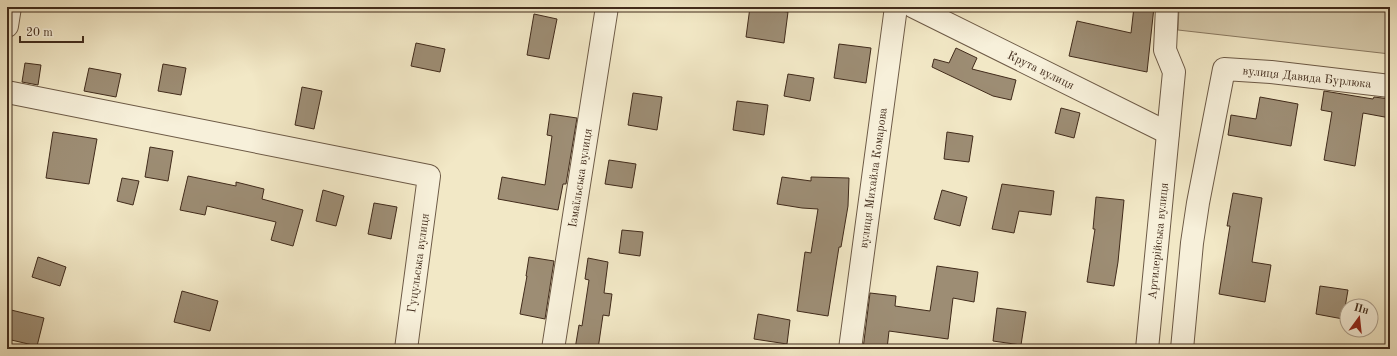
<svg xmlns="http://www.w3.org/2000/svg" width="1397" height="356" viewBox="0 0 1397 356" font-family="'Old Standard TT',serif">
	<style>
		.green { fill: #d4c8a9; stroke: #8a7a62 }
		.building { fill: #9d8d74; stroke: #412b1b }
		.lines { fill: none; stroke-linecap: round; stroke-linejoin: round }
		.minor-casing { stroke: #6d5a46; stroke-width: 24 }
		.minor { stroke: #f7f0da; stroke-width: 22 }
		.labels { text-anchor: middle; stroke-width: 3; stroke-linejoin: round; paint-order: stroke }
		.street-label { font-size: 12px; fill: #412b1b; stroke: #f7f0da }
	</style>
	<rect width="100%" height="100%" fill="#f2e8c6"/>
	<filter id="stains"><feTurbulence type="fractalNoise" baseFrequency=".005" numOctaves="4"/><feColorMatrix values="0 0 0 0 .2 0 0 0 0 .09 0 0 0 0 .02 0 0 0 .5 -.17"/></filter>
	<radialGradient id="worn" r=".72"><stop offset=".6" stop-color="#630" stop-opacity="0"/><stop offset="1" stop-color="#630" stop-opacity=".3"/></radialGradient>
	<polygon class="green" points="1179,7 1390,7 1390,54 1178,30"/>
	<g class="building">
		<polygon points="750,7 788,12 784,43 746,37"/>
		<polygon points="1134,7 1154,7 1147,72 1069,56 1077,21 1131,33"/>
		<polygon points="534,14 557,19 549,59 527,55"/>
		<polygon points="416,43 445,49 440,72 411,66"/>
		<polygon points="839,44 871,48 866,83 834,78"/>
		<polygon points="956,48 977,58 972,69 1016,80 1011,100 993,96 932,67 934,59 949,63"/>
		<polygon points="25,63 41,65 38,85 22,82"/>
		<polygon points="163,64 186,68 181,95 158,91"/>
		<polygon points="89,68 121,74 116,97 84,91"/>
		<polygon points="788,74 814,78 810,101 784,96"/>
		<polygon points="302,87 322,91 314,129 295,125"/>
		<polygon points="1324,91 1373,99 1374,97 1390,99 1390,118 1363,113 1355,166 1324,160 1332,112 1321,110"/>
		<polygon points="633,93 662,97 657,130 628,125"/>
		<polygon points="1260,97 1298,104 1291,146 1228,135 1231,115 1256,119"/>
		<polygon points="737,101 768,105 764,135 733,130"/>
		<polygon points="1061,108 1080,113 1074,138 1055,133"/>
		<polygon points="550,114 577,118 566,184 563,184 558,210 498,199 502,177 545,185 552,136 547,135"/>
		<polygon points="53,132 97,139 89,184 46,178"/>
		<polygon points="947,132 973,136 969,162 944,159"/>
		<polygon points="150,147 173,151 168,181 145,177"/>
		<polygon points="609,160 636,164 632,188 605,184"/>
		<polygon points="188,176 236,186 236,182 264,189 262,199 303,210 293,246 271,240 276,222 207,206 205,215 180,210"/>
		<polygon points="782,177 811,181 811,177 849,178 848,206 841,247 839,247 828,316 797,311 805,252 811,253 818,209 802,208 777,204"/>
		<polygon points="122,178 139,181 133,205 117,201"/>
		<polygon points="1002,184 1054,191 1051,215 1019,211 1014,233 992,229"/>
		<polygon points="323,190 344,196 336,226 316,221"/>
		<polygon points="942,190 967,197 960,226 934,219"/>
		<polygon points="1233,193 1262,198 1252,262 1271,265 1265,302 1219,294 1230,226 1227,226"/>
		<polygon points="1096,197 1124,200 1118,262 1114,286 1087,282 1095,229 1093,229"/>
		<polygon points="374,203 397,207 391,239 368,234"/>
		<polygon points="622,230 643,232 640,256 619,253"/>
		<polygon points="38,257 66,267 60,286 32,277"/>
		<polygon points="529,257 554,261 545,319 520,314 527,276 526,276"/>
		<polygon points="588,258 608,262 604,293 612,294 609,316 603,315 598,349 575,349 579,325 582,326 589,280 585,279"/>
		<polygon points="937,266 978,272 974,302 953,298 948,339 889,331 887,349 863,349 870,293 896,296 895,306 930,311"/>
		<polygon points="1320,286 1348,290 1343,319 1316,314"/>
		<polygon points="182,291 218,301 210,331 174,322"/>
		<polygon points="997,308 1026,312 1021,345 993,341"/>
		<polygon points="7,309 44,318 37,346 7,339"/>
		<polygon points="758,314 790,320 787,344 754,339"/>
	</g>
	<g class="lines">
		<g class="minor-casing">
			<g id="minor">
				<polyline points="914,7 1168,133"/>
				<polyline points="7,26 10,7"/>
				<polyline points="7,92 429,176 406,349"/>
				<polyline points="553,349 607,7"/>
				<polyline points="850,349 896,7"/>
				<polyline points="1147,349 1174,72 1165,50 1167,7"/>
				<polyline points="1182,349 1192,243 1198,203 1224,69 1271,72 1390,86"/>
			</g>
		</g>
		<use href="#minor" class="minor"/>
	</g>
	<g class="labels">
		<g class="street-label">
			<text transform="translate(1041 70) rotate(26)" y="4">Крута вулиця</text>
			<text transform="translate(1307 77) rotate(6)" y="4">вулиця Давида Бурлюка</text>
			<text transform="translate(580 178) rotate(-81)" y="4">Ізмаїльська вулиця</text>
			<text transform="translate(873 178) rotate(-82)" y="4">вулиця Михайла Комарова</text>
			<text transform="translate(1158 241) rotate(-84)" y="4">Артилерійська вулиця</text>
			<text transform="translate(418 263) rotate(-82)" y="4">Гуцульська вулиця</text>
		</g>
	</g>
	<rect width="1397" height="356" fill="none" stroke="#f2e8c6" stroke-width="24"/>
	<rect x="8" y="8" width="1381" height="340" fill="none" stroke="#412b1b" stroke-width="2"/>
	<rect x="12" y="12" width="1373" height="332" fill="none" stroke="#412b1b"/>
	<g transform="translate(1359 318) rotate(15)"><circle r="19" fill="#f7f0da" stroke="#aea18e"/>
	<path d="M0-3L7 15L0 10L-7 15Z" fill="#8f2418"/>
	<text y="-6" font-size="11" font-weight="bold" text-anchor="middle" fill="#412b1b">Пн</text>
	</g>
	<path d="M20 36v6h63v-6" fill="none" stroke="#412b1b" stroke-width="2"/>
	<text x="26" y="36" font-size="12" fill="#412b1b" stroke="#f7f0da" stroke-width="3" paint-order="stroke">20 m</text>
	<rect width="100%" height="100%" filter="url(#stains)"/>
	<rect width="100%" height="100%" fill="url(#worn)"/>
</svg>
